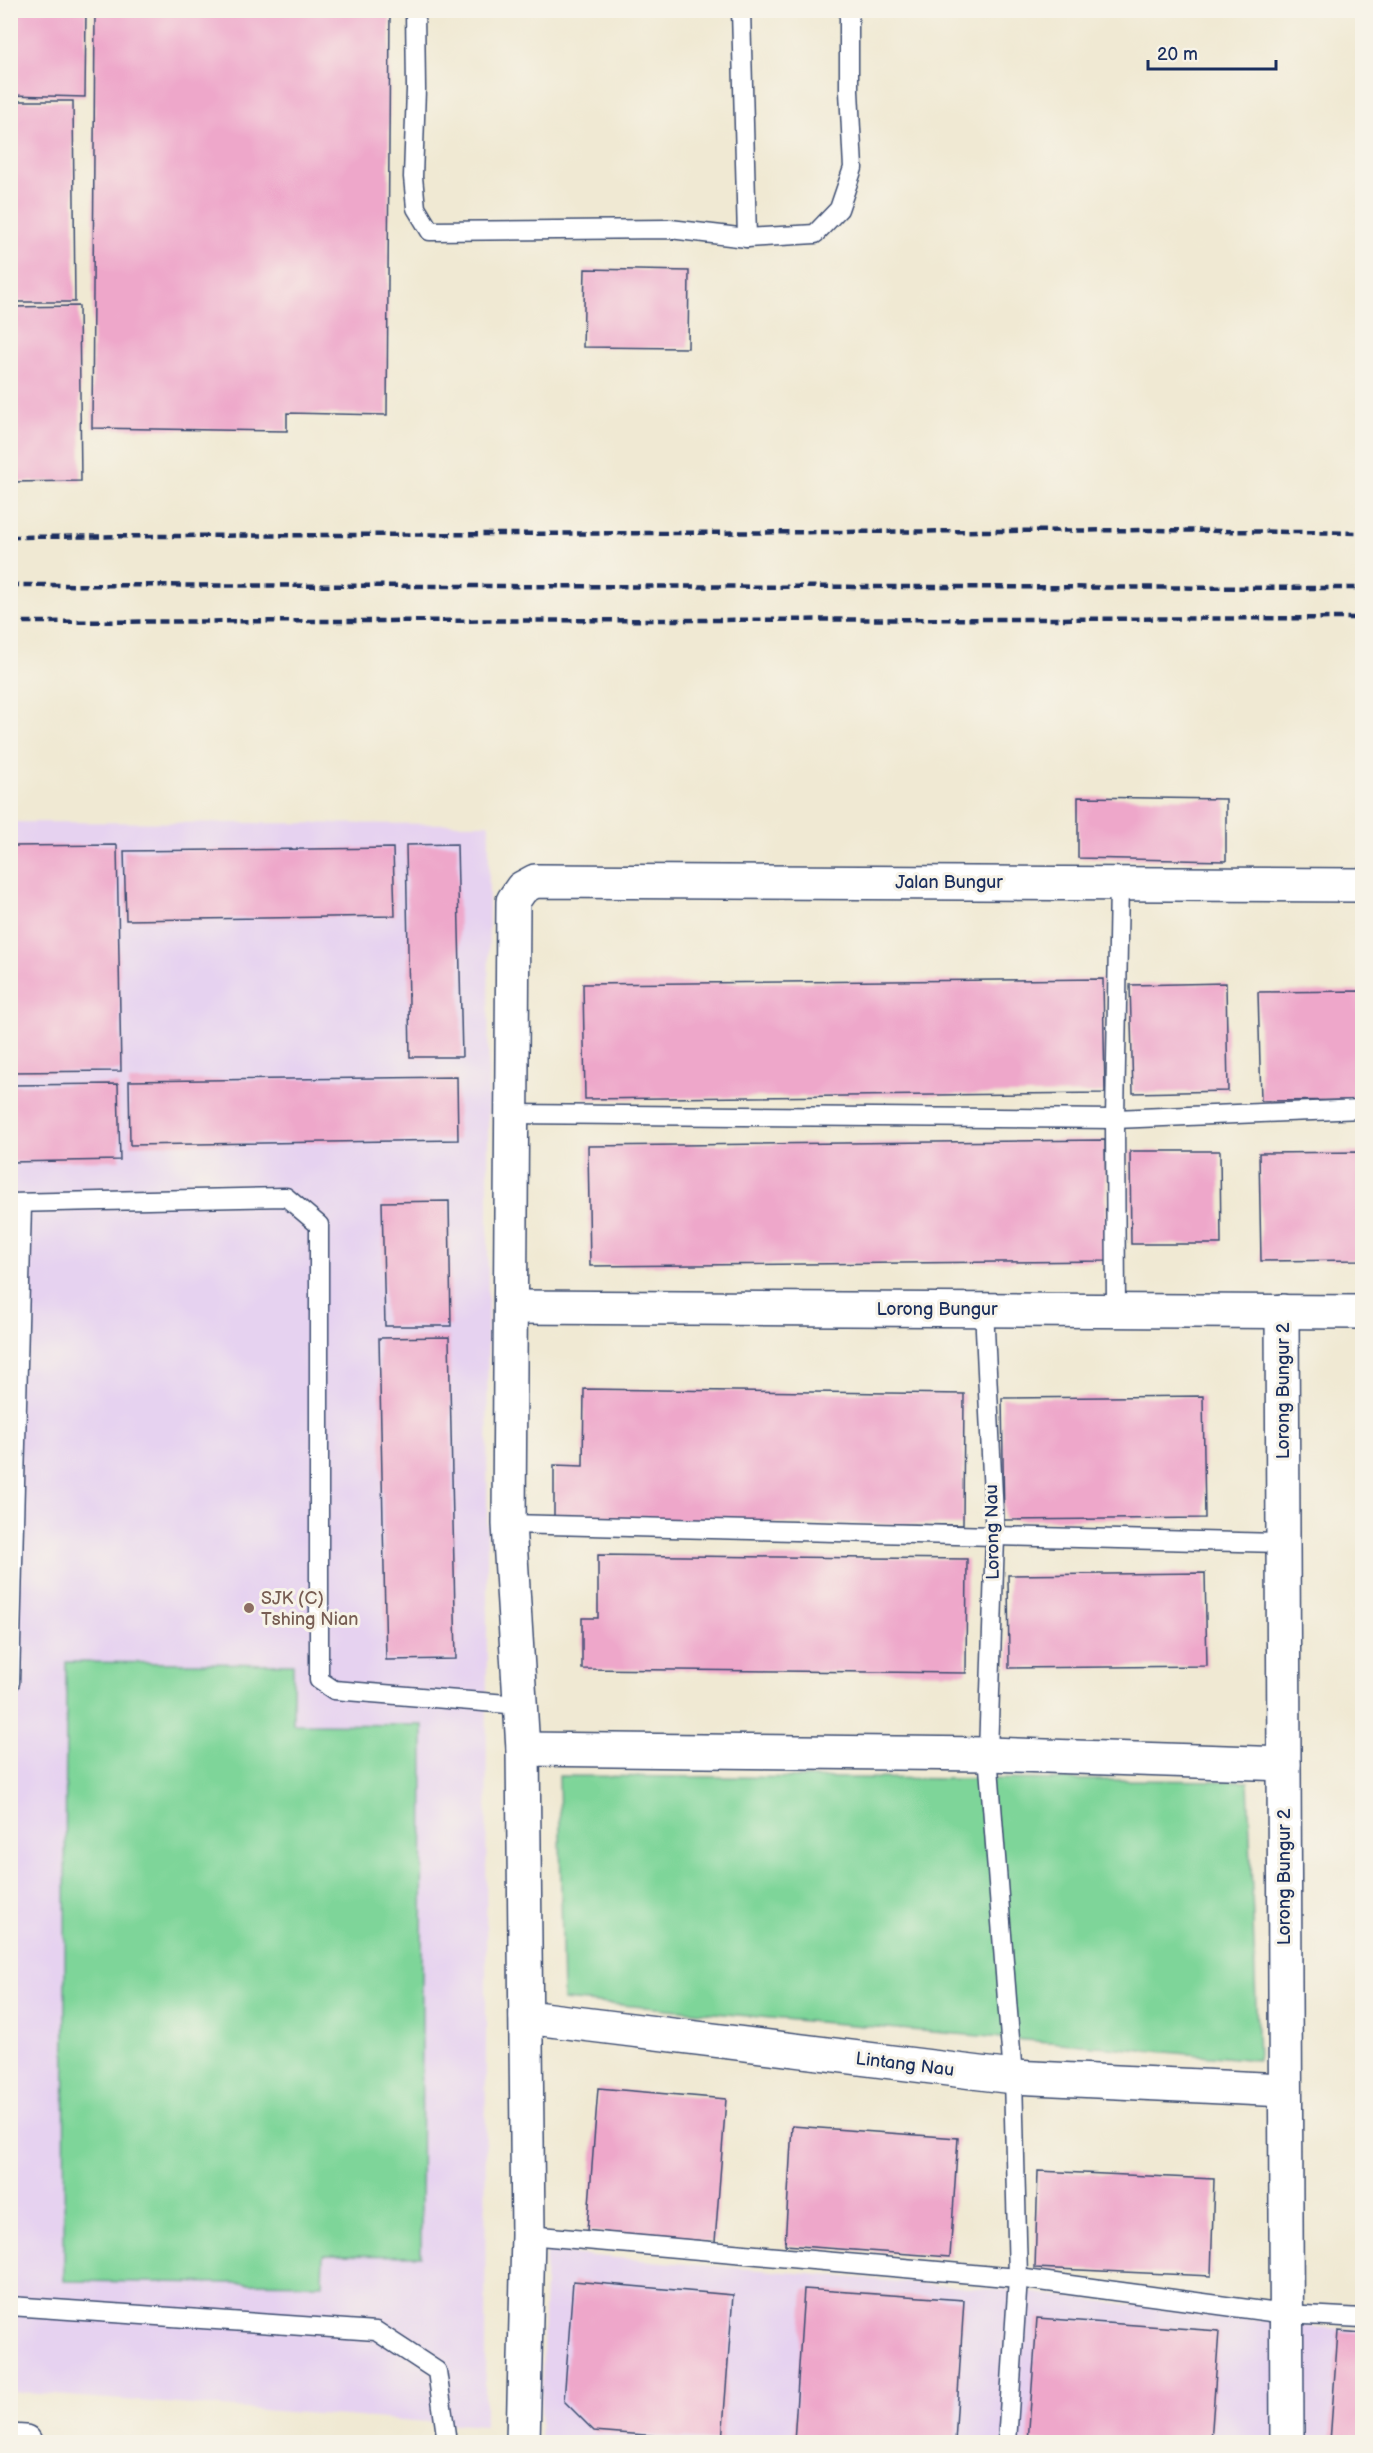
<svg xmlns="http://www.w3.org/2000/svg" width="1373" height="2453" viewBox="0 0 1373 2453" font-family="'Balsamiq Sans',sans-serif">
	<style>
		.built { fill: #e6d2f0 }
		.green { fill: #7ed599; stroke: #4c827c; stroke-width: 1.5 }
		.building { fill: #eea7ca }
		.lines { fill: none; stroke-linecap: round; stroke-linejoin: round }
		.service-casing { stroke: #3b4b70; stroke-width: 21 }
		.minor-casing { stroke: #3b4b70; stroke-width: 36 }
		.service { stroke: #fff; stroke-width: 18 }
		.minor { stroke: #fff; stroke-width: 33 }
		.rail { stroke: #1b2f5e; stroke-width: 4.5; stroke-dasharray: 9 4.5; stroke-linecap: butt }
		.education-dot { fill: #8d6e63; stroke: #f7f3e8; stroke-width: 2 }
		.labels { text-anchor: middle; stroke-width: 6; stroke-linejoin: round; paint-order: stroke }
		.street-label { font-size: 18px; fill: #1b2f5e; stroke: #f7f3e8 }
		.education-label { font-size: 18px; fill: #785e54; stroke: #f7f3e8; text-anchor: start }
	</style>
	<rect width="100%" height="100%" fill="#f7f3e8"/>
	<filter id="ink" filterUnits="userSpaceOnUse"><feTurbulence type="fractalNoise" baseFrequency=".0167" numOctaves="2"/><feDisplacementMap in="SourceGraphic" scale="12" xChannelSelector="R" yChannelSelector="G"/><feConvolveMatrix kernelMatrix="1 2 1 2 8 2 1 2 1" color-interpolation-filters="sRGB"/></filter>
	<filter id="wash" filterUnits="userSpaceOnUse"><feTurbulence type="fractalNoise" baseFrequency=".008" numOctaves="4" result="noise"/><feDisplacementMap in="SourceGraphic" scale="24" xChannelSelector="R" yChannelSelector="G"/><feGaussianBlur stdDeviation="1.35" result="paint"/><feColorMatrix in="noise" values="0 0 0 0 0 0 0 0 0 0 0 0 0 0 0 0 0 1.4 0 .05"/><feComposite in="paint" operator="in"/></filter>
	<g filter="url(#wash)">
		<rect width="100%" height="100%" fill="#f0e9d3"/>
		<g class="built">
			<polygon points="10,822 489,824 485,2426 11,2392"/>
			<polygon points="546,2252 1035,2293 1314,2327 1362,2330 1362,2442 540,2442"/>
		</g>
		<g class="green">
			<polygon points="66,1662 293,1664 293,1724 423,1725 421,2256 323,2255 322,2284 64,2281"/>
			<polygon points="559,1776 1248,1781 1258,2060 563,2000"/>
		</g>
		<g id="blocks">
			<g class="building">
				<polygon points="10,10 86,10 85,97 10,95"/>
				<polygon points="95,10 390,10 387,415 287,413 287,431 92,428"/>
				<polygon points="10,101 73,101 75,302 10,302"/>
				<polygon points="585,269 689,271 688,348 583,347"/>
				<polygon points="79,306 81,481 10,482 10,307"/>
				<polygon points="1078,797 1226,799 1226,861 1078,858"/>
				<polygon points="457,844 462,1057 410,1057 406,845"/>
				<polygon points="117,845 121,1071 10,1072 10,846"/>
				<polygon points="393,848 395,916 126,920 124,851"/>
				<polygon points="1103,979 1105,1093 585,1099 583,984"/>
				<polygon points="1226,983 1228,1091 1133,1093 1130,985"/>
				<polygon points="1362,991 1362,1100 1261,1101 1258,992"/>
				<polygon points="457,1077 458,1140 130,1145 129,1081"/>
				<polygon points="118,1084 120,1160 10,1162 10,1085"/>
				<polygon points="1105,1140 1107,1261 590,1266 588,1146"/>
				<polygon points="1130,1151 1220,1151 1221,1244 1131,1244"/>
				<polygon points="1362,1152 1362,1260 1261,1261 1259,1153"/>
				<polygon points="449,1201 451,1326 385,1326 382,1202"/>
				<polygon points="449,1337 456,1659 386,1660 379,1338"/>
				<polygon points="584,1389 964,1394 963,1525 554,1520 554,1465 583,1466"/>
				<polygon points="1203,1396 1205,1518 1004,1520 1002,1398"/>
				<polygon points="598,1555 967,1559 966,1673 582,1669 582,1618 598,1618"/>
				<polygon points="1205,1573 1207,1666 1009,1668 1008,1575"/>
				<polygon points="598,2088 726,2099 715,2242 587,2231"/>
				<polygon points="792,2126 958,2138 950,2257 785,2245"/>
				<polygon points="1038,2171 1214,2179 1211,2276 1035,2268"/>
				<polygon points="573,2281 733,2295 722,2441 594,2431 564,2401"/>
				<polygon points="804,2289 964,2300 955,2442 794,2442"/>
				<polygon points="1037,2318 1219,2331 1211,2442 1028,2442"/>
				<polygon points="1338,2331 1362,2333 1362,2442 1330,2442"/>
			</g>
		</g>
	</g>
	<g filter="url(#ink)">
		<use href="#blocks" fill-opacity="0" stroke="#3b4b70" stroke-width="1.5"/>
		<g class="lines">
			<g class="service-casing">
				<g id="service">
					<polyline points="415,10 416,89 413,177 416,208 430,231 670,229 747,238 815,234 839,209 853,168 849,91 849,10"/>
					<polyline points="741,10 747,238"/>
					<polyline points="510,1114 1115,1119 1362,1109"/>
					<polyline points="10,1203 286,1197 319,1225 319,1680 334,1690 520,1705"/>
					<polyline points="984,1309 995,1537 988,1754 1013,2077 1018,2278 1007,2442"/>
					<polyline points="1116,1310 1115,1119 1119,883"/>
					<polyline points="509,1524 1283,1543"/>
					<polyline points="10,1683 22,1204"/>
					<polyline points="528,2235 1018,2278 1286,2314 1362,2318"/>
					<polyline points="10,2306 376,2331 437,2371 447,2442"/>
				</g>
			</g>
			<g class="minor-casing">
				<g id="minor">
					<polyline points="511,1307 1362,1312"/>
					<polyline points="1282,1311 1287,2442"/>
					<polyline points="523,1749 988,1754 1284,1764"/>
					<polyline points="526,2017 1013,2077 1285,2090"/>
					<polyline points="10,2441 25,2442"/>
					<polyline points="523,2442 528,2235 523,1749 509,1524 513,901 522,888 535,881 1362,885"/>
				</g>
			</g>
			<use href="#service" class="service"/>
			<use href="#minor" class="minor"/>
			<g class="rail">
				<polyline points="10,537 1155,530 1362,533"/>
				<polyline points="10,585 1362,588"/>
				<polyline points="10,622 1362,618"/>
			</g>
		</g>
	</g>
	<circle class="education-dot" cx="249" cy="1608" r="6"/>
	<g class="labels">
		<g class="street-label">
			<text x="949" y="888">Jalan Bungur</text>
			<text x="937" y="1315">Lorong Bungur</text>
			<text transform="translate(1283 1391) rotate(-90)" y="6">Lorong Bungur 2</text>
			<text transform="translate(992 1532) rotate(-91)" y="6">Lorong Nau</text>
			<text transform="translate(1284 1877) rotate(-90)" y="6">Lorong Bungur 2</text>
			<text transform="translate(905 2064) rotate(7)" y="6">Lintang Nau</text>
		</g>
		<g class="education-label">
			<text x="261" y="1604">SJK (C)<tspan x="261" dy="21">Tshing Nian</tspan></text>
		</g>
	</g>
	<rect width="1373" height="2453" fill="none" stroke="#f7f3e8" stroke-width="36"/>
	<path d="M1148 60v9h128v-9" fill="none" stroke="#1b2f5e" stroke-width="3"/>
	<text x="1157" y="60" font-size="18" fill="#1b2f5e" stroke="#f7f3e8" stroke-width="4.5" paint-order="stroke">20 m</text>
</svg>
